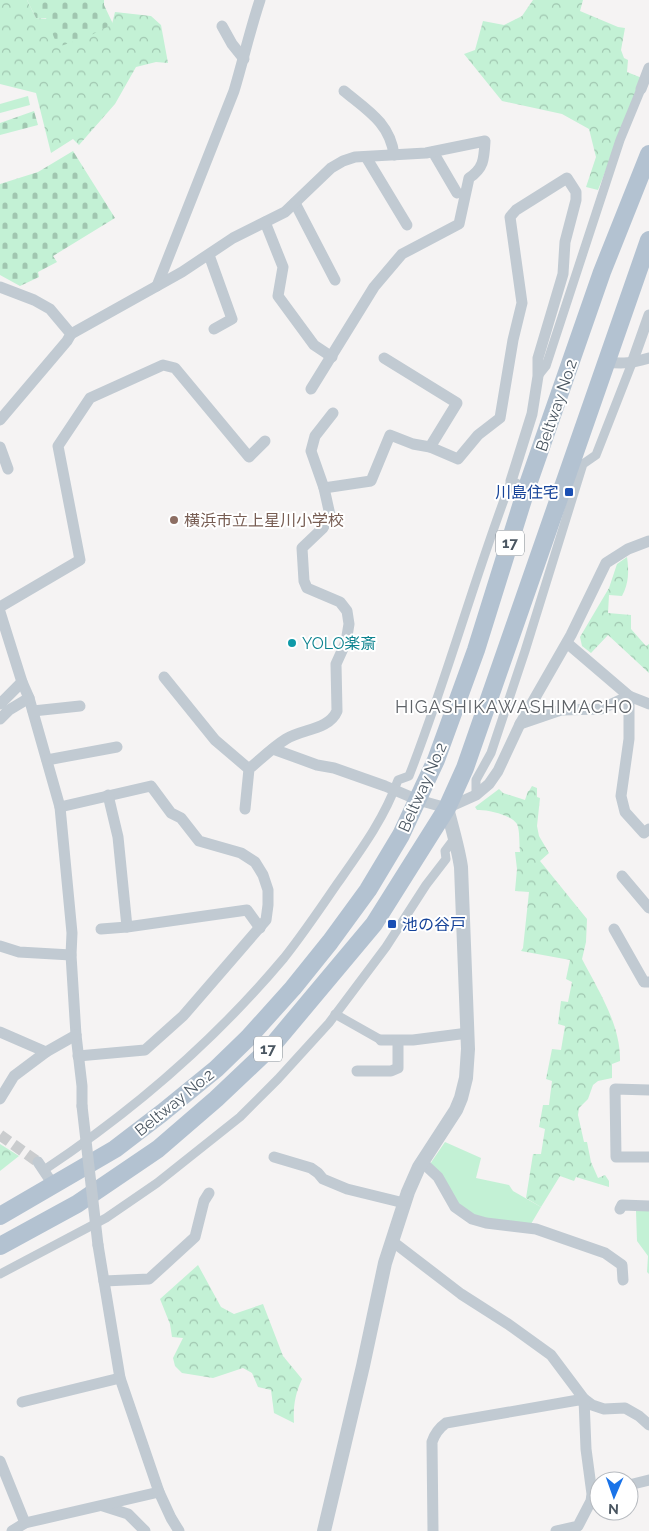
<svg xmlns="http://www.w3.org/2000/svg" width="649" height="1531" viewBox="0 0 649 1531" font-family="Raleway,'Noto Sans JP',sans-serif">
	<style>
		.green { fill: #c3f1d5 }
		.forest { fill: url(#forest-crowns) }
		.cemetery { fill: url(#cemetery-stones) }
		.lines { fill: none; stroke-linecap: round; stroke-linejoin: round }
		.minor-tunnel { stroke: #caccce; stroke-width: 11; stroke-dasharray: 11 5.5; stroke-linecap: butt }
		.pedestrian { stroke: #c1cad2; stroke-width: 9 }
		.minor { stroke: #c1cad2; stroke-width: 11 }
		.tertiary { stroke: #c1cad2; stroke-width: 14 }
		.primary { stroke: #b3c2d1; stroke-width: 18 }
		.minor-bridge { stroke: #c1cad2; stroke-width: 11 }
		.transit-dot { fill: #1a4fb4; stroke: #fff; stroke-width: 2 }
		.education-dot { fill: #8d6e63; stroke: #fff; stroke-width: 2 }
		.culture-dot { fill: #0f9aa8; stroke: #fff; stroke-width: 2 }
		.labels { text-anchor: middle; stroke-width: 4; stroke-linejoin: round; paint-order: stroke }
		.shield { fill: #fff; stroke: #808990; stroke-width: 1 }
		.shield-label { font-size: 15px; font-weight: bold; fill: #4a5661 }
		.street-label { font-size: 16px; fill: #4a5661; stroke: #fff }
		.transit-label { font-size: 16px; fill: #164399; stroke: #fff; text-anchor: end }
		.education-label { font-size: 16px; fill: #785e54; stroke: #fff; text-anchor: start }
		.culture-label { font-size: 16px; fill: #0d838f; stroke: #fff; text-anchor: start }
		.neighbourhood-label { font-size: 18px; letter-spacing: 1px; fill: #5f6368; stroke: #fff }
	</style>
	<defs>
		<pattern id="forest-crowns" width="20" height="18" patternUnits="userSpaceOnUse" patternTransform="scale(1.25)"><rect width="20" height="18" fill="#c3f1d5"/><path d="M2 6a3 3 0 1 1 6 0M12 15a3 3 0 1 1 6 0" fill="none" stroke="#a0c6b0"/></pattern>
		<pattern id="cemetery-stones" width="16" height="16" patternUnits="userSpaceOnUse" patternTransform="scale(1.25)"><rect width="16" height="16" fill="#c3f1d5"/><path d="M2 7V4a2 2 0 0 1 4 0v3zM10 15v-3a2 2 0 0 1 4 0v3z" fill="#a0c6b0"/></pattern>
	</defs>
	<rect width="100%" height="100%" fill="#f5f3f3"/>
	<g class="green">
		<polygon points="28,96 30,105 0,113 0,104"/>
		<path d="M445 1142 481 1158 476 1178 509 1185 513 1191 541 1207 531 1224C519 1223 477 1219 469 1213 452 1202 442 1180 430 1164Z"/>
		<polygon points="636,1211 649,1211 649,1274 647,1272 648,1256 637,1241"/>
	</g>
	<g class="forest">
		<polygon points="0,0 27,0 36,18 112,24 115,12 151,16 161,25 168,63 156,62 136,67 115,104 79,145 73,139 51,153 36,93 0,84"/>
		<polygon points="533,0 583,0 580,11 618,27 625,28 621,50 624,58 628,60 627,72 642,78 598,190 586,187 596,157 589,129 562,114 502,101 464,54 475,50 483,21 504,25 522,16"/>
		<path d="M627 557C629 571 629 583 622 596L609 595 608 613 631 615V629L646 646 649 644V673L608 635 591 653 582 646 580 637 609 588 617 564Z"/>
		<path d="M532 786 537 788V797L540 798 537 826 539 836 549 853 540 861 587 919 586 942 582 959C598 990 621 1025 620 1061L612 1064V1078L598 1081 593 1085 588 1099 579 1108 578 1115 584 1142H587L591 1162 598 1178 605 1175 609 1181V1187L576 1177 574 1181 560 1176 541 1207 526 1198 533 1154H541L545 1129 539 1127 543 1105H549L552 1081 546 1079 552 1049 561 1050 565 1026 558 1024 561 1001 568 1002 572 982 566 979 570 960 521 951 523 948 529 892 515 891 517 869 515 852H520C519 843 520 831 517 824 512 815 486 809 477 810L475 807 499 789 503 793 525 800 528 791H529Z"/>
		<polygon points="0,1144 19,1156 0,1171"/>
		<path d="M198 1265 221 1307 234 1314 263 1304 283 1356 302 1379C295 1394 293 1407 294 1423L274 1413 271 1390 258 1387 252 1373 243 1368 213 1378 182 1373 175 1366 173 1358 183 1338 172 1337 170 1324 160 1299Z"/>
	</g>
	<g class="cemetery">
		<polygon points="27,0 104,0 104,5 113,24 89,36 58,47 46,18 36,18"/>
		<polygon points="34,111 38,125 0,135 0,123"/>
		<polygon points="73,151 115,218 53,256 57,262 38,272 39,277 20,286 0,275 0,184 38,172"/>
	</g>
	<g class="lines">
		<polyline class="minor-tunnel" points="0,1135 38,1162"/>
		<g class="pedestrian">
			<polyline points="538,376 546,366 620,140 641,89"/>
			<polyline points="476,795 476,780 491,753 525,651 583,464 596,455 632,363"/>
			<polyline points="335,1014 381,1040"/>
			<path d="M44 1170C133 1111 215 1040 284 958 303 934 320 909 337 884 361 850 384 819 398 780L409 776C447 679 474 578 511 481"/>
			<polyline points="0,1274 106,1218 157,1183 240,1117 278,1079 329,1023 386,947 426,885 446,859 445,851 454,839"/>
		</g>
		<g class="minor">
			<polyline points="222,26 232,44 244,59"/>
			<polyline points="641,89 649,68"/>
			<path d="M344 91C367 110 390 123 394 155"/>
			<polyline points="433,152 457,193"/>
			<polyline points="366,157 407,225"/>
			<polyline points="295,203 335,280"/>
			<polyline points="265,222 283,267 278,296 314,345 332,357"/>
			<polyline points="209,255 232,319 214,329"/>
			<path d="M157 286 234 91C243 61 250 30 260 0"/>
			<polyline points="0,287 34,300 50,309 71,334 67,341 0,420"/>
			<path d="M71 334 182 272 233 238 285 212 331 168 343 161 355 157 426 153 485 141C484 159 484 168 469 178L459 224 402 254 374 287 311 389"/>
			<polyline points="384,358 457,403 430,447"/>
			<path d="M606 362C623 364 633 363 649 358"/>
			<polyline points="632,363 649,315"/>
			<polyline points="0,447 8,469"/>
			<polyline points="324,488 371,481 390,435 413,444 430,447 458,459 478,435 500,418 513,340 522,303 510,217 516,210 567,178 576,192 576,200 565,242 563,274 538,358 538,376 532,414 511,481 526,490"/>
			<polyline points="0,607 80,560 58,446 90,398 163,365 175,368 249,457 265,441"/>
			<polyline points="0,612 22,682 29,698 60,807 72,933 71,955 76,1035 82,1086 82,1106"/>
			<polyline points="567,643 629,696 629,739 621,796 625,812 644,833 649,829"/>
			<polyline points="164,677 215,740 249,769"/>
			<polyline points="0,704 22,682"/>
			<polyline points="33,711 80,706"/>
			<polyline points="0,719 9,710 29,698"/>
			<polyline points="520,724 561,710 601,709 629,696 649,704"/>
			<polyline points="273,749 317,765 334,768 385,786 418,800 447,808 476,795 489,784 498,771 520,724 571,635 606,563 628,549 649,541"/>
			<polyline points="47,760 117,747"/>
			<polyline points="60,807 151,786 171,813 181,818 199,841 241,853 255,862 263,875 268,890 268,905 266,920 183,1016 145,1050 78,1056"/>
			<path d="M245 809 249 769C261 759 273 747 286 739 302 729 329 730 337 711L336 664 346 642 349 624 347 611 340 602 307 588 304 581 302 548 323 528 330 515 324 488 311 451 315 436 333 413"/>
			<polyline points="622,876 649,908"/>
			<polyline points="127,927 247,910 260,928"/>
			<polyline points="101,929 127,927 118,837 108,795"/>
			<polyline points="614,929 644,982 649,982"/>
			<polyline points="0,946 19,952 71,955"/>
			<polyline points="0,1032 46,1052 76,1035"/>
			<polyline points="381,1040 413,1040 468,1033"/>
			<polyline points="357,1071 391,1071 398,1068 398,1041"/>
			<polyline points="649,1090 615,1089 616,1157 649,1157"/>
			<polyline points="0,1099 14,1076 46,1052"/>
			<polyline points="274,1157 311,1168 318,1173 323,1179 347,1189 404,1203"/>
			<polyline points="38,1162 54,1186"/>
			<polyline points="422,1162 438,1177 455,1207 472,1219 486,1223 536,1229 605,1253 622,1265 623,1280"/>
			<polyline points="620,1209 622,1205 649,1206"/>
			<polyline points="392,1241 461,1294 508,1324 551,1355 584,1399 592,1405 604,1409 625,1408 639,1416 649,1425"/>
			<polyline points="98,1245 120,1378 159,1492 171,1518 179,1531"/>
			<polyline points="104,1281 149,1279 195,1237 204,1201 209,1193"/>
			<polyline points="22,1402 120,1378"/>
			<polyline points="0,1461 25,1523"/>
			<polyline points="629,1485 649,1480"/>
			<polyline points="103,1506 128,1514 145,1531"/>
			<polyline points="12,1531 25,1523 159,1492"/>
			<path d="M433 1531 432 1442C435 1433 439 1428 446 1423L584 1399 586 1449 592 1494 591 1501 578 1526 556 1531"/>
		</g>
		<path class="tertiary" d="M324 1531 363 1366 385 1263 408 1192 419 1167 456 1110 461 1098 466 1078 468 1049 461 867C458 847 452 828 447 808"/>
		<g class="primary">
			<polyline points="0,1216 115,1149 162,1113 216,1069 248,1038 293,988 330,942 368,890 401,835 436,760 476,650 526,490 602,272 649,154"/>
			<polyline points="0,1246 77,1204 158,1149 216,1099 271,1047 374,924 447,808 465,768 649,240"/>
		</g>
		<polyline class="minor-bridge" points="82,1106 98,1245"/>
	</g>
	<g class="transit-dot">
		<rect x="564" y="487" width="10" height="10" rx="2.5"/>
		<rect x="387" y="919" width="10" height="10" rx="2.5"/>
	</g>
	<circle class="education-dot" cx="174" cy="520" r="5"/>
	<circle class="culture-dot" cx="292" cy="643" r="5"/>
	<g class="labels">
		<g class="shield">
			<rect x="496" y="530.5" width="28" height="25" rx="4"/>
			<rect x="254" y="1036.5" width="28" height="25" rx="4"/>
		</g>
		<g class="shield-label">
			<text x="510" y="548">17</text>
			<text x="268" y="1054">17</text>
		</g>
		<g class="street-label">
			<text transform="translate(556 405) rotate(-71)" y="6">Beltway No.2</text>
			<text transform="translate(422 787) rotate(-66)" y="6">Beltway No.2</text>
			<text transform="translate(174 1102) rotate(-39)" y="6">Beltway No.2</text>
		</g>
		<g class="transit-label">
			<text x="559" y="498">川島住宅</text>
			<text x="402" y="930" text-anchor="start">池の谷戸</text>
		</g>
		<g class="education-label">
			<text x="184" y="526">横浜市立上星川小学校</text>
		</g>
		<g class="culture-label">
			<text x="302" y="649">YOLO楽斎</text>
		</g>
		<g class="neighbourhood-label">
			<text x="514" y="713">HIGASHIKAWASHIMACHO</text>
		</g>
	</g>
	<g transform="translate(614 1496) rotate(182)"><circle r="24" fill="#ffffff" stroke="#b7bbc0"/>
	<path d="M0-4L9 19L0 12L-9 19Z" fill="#1a73e8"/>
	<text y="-8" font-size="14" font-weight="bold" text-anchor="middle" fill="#4a5661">N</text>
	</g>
</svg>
